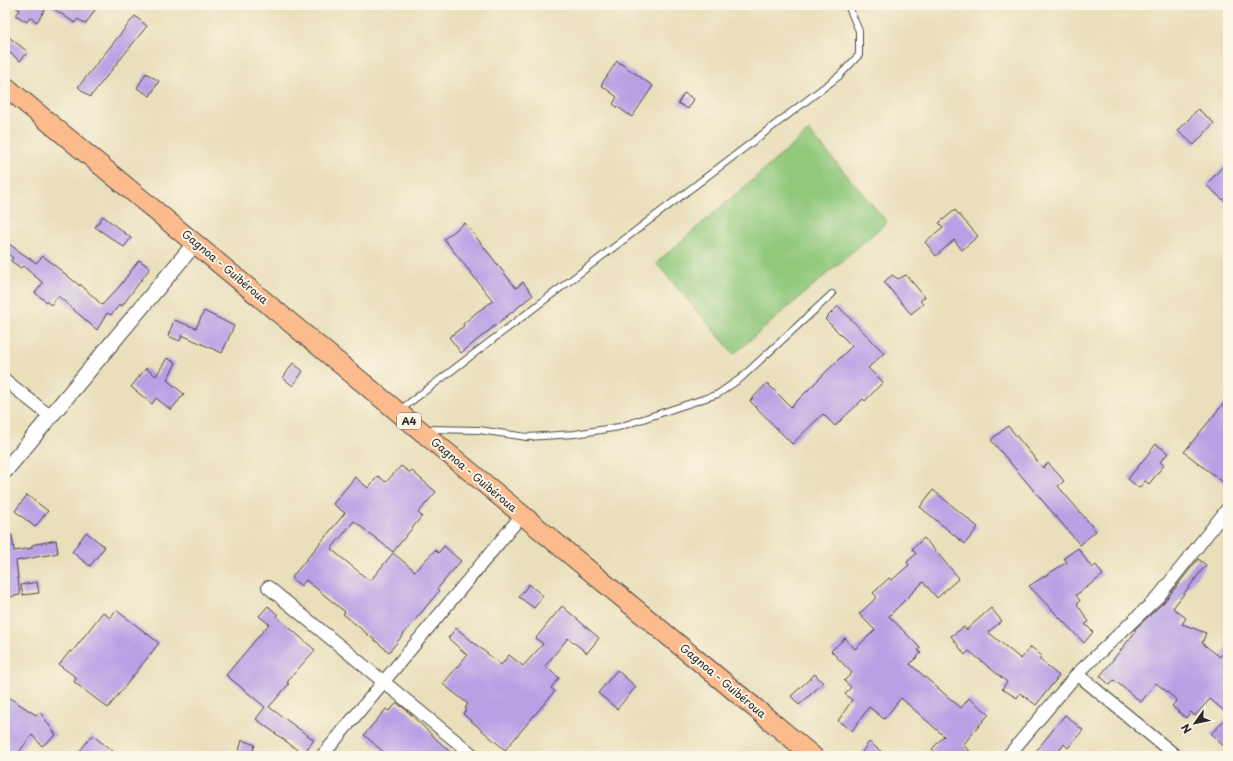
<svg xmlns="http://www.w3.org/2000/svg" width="1233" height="761" viewBox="0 0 1233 761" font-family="'Playpen Sans',sans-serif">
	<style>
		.green { fill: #90c87b; stroke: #5e7a53 }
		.building { fill: #b8a0e5 }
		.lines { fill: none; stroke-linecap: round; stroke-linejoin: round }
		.service-casing { stroke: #484641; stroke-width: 8 }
		.minor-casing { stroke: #484641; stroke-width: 14 }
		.tertiary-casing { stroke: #484641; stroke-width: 17 }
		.primary-casing { stroke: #484641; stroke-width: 21 }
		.service { stroke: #fff; stroke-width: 6 }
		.minor { stroke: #fff; stroke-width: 12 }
		.tertiary { stroke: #fff; stroke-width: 15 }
		.primary { stroke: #fbbb8d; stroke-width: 19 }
		.labels { text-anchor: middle; stroke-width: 4; stroke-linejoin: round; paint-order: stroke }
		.shield { fill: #fcf5e5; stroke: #6a6863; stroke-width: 1 }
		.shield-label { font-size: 10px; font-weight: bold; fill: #2b2b2b }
		.street-label { font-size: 11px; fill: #2b2b2b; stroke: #fcf5e5 }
	</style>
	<rect width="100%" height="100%" fill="#fcf5e5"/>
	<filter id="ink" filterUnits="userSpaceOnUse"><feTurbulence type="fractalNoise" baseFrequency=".025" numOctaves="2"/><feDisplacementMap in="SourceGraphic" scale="8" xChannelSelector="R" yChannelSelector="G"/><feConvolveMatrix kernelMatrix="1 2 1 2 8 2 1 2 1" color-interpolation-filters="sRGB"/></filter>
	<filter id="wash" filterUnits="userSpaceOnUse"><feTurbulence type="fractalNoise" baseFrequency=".012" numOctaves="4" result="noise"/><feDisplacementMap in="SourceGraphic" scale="16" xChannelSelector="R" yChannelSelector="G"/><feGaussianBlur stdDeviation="0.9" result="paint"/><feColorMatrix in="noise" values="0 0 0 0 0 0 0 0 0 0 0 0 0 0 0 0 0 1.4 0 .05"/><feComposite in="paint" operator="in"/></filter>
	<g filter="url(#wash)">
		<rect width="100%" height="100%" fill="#e9dfbb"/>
		<polygon class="green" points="809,131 887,222 734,354 656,263"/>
		<g id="blocks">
			<g class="building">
				<polygon points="13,5 98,5 86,24 78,19 75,23 48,5 37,22 30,17 27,22 16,15 20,10"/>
				<polygon points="135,16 147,26 90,97 78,87"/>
				<polygon points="5,34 28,52 20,61 5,49"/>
				<polygon points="617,61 653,86 632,117 613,104 617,97 601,85"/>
				<polygon points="146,73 159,81 150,96 137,88"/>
				<polygon points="684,93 694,99 688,109 678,103"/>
				<polygon points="1198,109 1214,123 1194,145 1178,131"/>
				<polygon points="1228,161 1228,204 1206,185"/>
				<polygon points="955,210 978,236 962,250 954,240 936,256 925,242 943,227 939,223"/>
				<polygon points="103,216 131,238 124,247 95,227"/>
				<polygon points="465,223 516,288 523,282 533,295 461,353 449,337 464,326 463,324 477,312 493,301 444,239"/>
				<polygon points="9,244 36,263 43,256 80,286 80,284 102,305 119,287 139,260 150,268 122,306 120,304 111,315 107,313 97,330 58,296 51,305 35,293 43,283 23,266 21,268 11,261 13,258 5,251"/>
				<polygon points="892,275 898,279 906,275 925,297 920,301 923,304 911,314 884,282"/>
				<polygon points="838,306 884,353 868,368 883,382 865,401 863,399 835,426 823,414 792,444 750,401 767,383 791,407 852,346 825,319"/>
				<polygon points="204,311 234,326 222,353 182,335 180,341 168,336 174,320 196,328"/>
				<polygon points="167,358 176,363 167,380 184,394 171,410 156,398 152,404 131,387 146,368 156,376"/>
				<polygon points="293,363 303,371 293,386 283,378"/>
				<polygon points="1228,398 1228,486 1184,452"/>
				<polygon points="1008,426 1043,468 1048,463 1060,476 1064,481 1058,486 1096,531 1080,545 991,440"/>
				<polygon points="1156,444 1168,453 1160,462 1164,465 1149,484 1145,481 1139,488 1128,479"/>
				<polygon points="401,466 409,472 412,471 436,492 418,513 422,516 393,552 354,521 331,549 370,581 393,553 415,571 435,550 438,553 444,546 461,561 437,589 439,591 389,652 343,614 345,612 306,580 301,586 291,578 345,513 333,504 355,477 368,488 378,476 386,482"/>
				<polygon points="933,490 978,527 965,544 920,507"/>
				<polygon points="27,495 48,511 35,527 15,511"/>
				<polygon points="86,532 105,547 90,566 72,552"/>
				<polygon points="5,535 12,535 14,551 32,548 32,545 56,540 58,553 16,561 20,595 8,597 5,574"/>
				<polygon points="924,538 959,578 937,598 923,582 889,616 920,648 918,651 921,653 910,664 961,708 969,698 989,714 963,745 975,756 940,756 932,749 944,736 901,698 884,719 869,707 852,731 838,721 852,700 845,694 851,687 844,681 852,673 831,651 845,638 855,649 875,630 859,614 877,597 873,593 889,578 892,580 909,565 907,562 916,554 912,549"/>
				<polygon points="1078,548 1092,568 1096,565 1103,575 1076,595 1080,601 1077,604 1089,622 1085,624 1093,632 1084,643 1029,586 1067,562 1064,558"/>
				<polygon points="1198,559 1206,565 1173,608 1186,618 1182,624 1206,633 1202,643 1220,657 1228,646 1228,714 1210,699 1195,716 1191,712 1186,718 1172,706 1177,700 1156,683 1141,702 1114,680 1110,685 1100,676 1136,631 1134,630 1164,602"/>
				<polygon points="37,582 39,593 23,595 21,585"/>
				<polygon points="529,584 543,596 534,608 519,597"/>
				<polygon points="268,606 278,615 276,616 315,650 290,678 287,683 289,684 269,707 314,740 303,754 256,719 265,707 226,675 269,624 259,616"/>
				<polygon points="562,606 599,638 587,653 568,638 545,666 559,678 551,688 555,691 505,750 463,714 467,709 465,708 468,704 443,684 467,655 448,638 456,628 501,665 509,655 523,666 543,644 536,638"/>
				<polygon points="991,608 1002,621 988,632 1021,659 1031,647 1042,656 1039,659 1059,676 1036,705 1020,693 1017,698 1002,689 1007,682 969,651 965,655 951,636 964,627 966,630"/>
				<polygon points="116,610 159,643 108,708 74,682 77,678 59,665 70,651 72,652 103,612 110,618"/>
				<polygon points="617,670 636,687 617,709 598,693"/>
				<polygon points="815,674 823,683 799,705 791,696"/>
				<polygon points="5,695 36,715 40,712 56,735 42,746 32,735 16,756 9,756 5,753"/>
				<polygon points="397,703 406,710 454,756 388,756 364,735 386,709 389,711"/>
				<polygon points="1065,715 1083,730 1068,748 1064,744 1055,756 1032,756"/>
				<polygon points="1228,716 1228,750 1211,734"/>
				<polygon points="92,735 119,756 76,756"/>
				<polygon points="242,740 255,745 251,756 239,751"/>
				<polygon points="869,742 887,756 867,756 862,752"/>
			</g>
		</g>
	</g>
	<g filter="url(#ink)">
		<use href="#blocks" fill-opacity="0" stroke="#484641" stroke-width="1"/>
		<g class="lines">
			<g class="service-casing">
				<g id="service">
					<polyline points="400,410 839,76 859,55 859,31 848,5"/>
					<polyline points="428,429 479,430 527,437 575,434 619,427 718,394 741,378 832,294"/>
				</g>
			</g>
			<g class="minor-casing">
				<g id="minor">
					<polyline points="5,380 51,417"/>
					<polyline points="268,587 474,756"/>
					<polyline points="1077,674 1176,756"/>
					<polyline points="322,756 522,515"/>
					<polyline points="1008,756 1077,674 1158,597 1228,508"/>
				</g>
			</g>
			<g class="tertiary-casing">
				<polyline id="tertiary" points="5,471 196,242"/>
			</g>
			<g class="primary-casing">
				<path id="primary" d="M5 86C276 308 544 533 813 756"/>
			</g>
			<use href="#service" class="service"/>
			<use href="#minor" class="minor"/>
			<use href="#tertiary" class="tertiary"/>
			<use href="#primary" class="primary"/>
		</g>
	</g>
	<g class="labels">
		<rect class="shield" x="397" y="413" width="24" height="16" rx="3"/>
		<g class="shield-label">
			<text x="409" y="425">A4</text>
		</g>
		<g class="street-label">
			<text transform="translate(225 267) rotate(40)" y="4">Gagnoa - Guibéroua</text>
			<text transform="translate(474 475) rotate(40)" y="4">Gagnoa - Guibéroua</text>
			<text transform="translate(723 681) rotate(40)" y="4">Gagnoa - Guibéroua</text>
		</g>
	</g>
	<rect width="1233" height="761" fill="none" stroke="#fcf5e5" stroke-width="20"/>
	<g transform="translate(1195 723) rotate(237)" stroke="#fcf5e5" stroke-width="3" paint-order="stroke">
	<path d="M0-3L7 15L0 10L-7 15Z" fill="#2b2b2b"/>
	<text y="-6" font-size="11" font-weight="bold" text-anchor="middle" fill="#2b2b2b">N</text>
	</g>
</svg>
